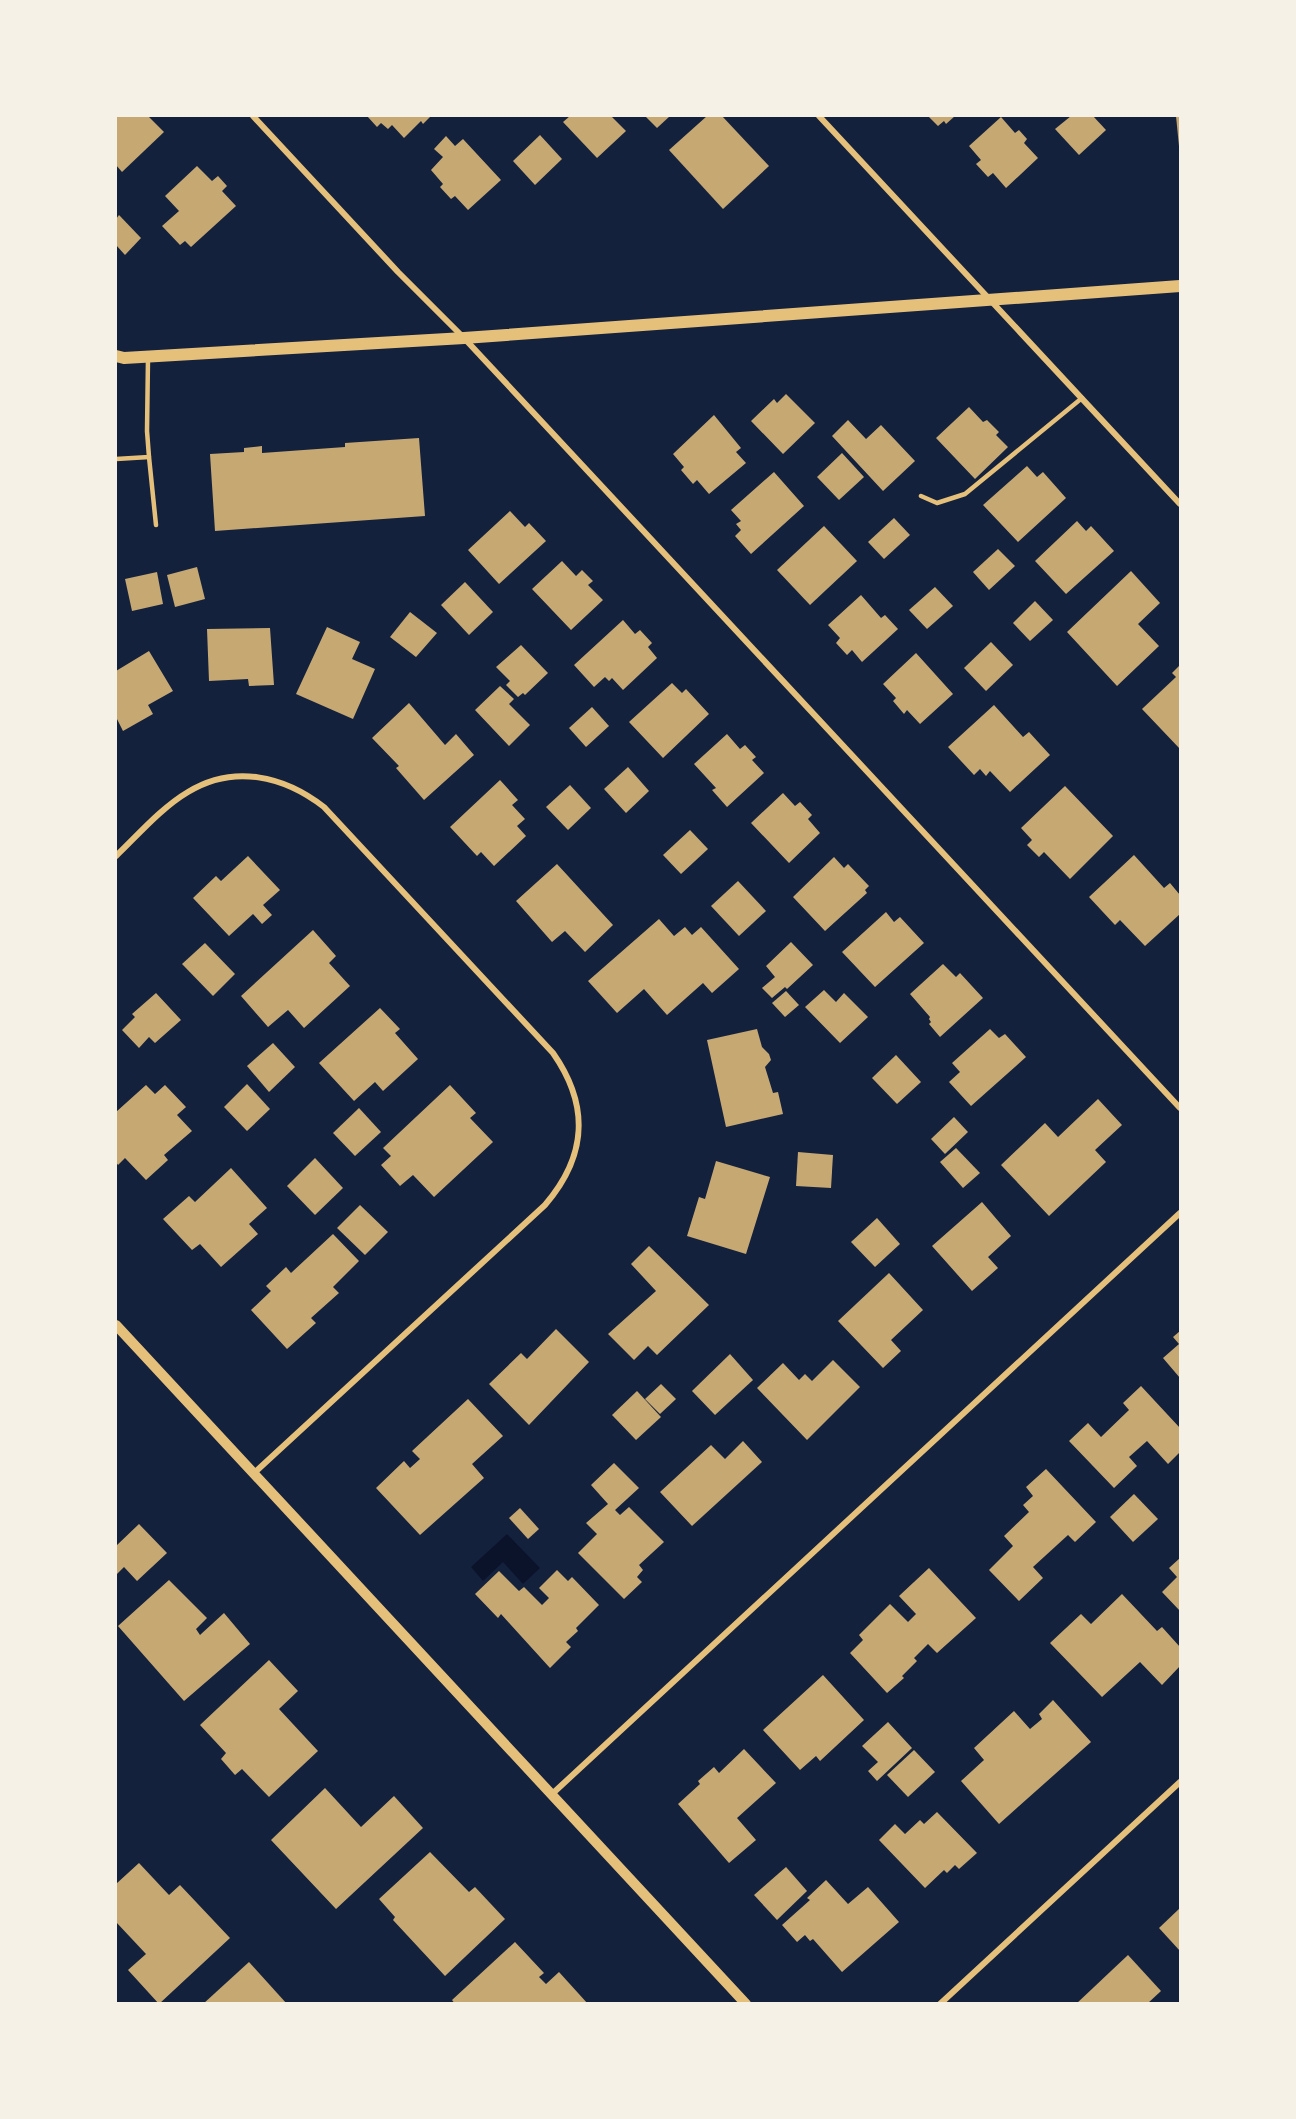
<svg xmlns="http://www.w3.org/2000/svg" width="1296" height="2119" viewBox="0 0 1296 2119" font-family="Overpass,sans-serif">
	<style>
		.water { fill: #0b132b }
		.building { fill: #c6a872 }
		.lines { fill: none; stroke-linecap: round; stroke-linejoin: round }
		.service { stroke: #e5c07b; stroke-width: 4.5 }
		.minor { stroke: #e5c07b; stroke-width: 6 }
		.tertiary { stroke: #e5c07b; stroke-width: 10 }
		.secondary { stroke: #e5c07b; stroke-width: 12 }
	</style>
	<rect width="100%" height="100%" fill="#14213d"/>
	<polygon class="water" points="507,1534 540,1568 523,1584 503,1562 483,1581 471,1567"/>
	<g class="building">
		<polygon points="116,116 148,116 164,132 122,172 116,165"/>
		<polygon points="367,116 431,116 423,124 421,121 404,138 392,125 388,129 381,123 377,127"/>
		<polygon points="570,116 611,116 626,131 597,158 563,122"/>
		<polygon points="645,116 670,116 657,128"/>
		<polygon points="707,116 722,116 769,166 723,209 669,150"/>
		<polygon points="928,116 955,116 946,124 944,121 938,126"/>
		<polygon points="1071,116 1093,116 1106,130 1079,155 1055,129"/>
		<polygon points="1176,116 1180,116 1180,146 1179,146"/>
		<polygon points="1001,117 1015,133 1019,130 1027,139 1024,143 1038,158 1006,188 993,173 988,177 976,164 981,160 969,146"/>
		<polygon points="540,135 562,159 535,185 513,161"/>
		<polygon points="446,136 455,146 463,139 501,180 468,210 455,196 451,199 440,187 443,184 431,170 443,157 434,149"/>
		<polygon points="197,166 212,181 218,176 227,186 222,191 236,206 191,247 185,241 180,245 162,226 179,211 165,196"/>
		<polygon points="119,215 141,238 125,255 116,245 116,219"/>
		<polygon points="786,394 815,423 783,454 751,421 774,399 777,403"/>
		<polygon points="969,407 983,422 987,420 999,432 996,435 1008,447 975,479 936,438"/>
		<polygon points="714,415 741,448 736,452 746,463 709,494 697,480 693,484 681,470 684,467 673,454"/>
		<polygon points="848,420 866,439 881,425 915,461 883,491 832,436"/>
		<polygon points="419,438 425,516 215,531 210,454 244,452 244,448 262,446 262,453 345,447 345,443"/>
		<polygon points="842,453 864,477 839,500 817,477"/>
		<polygon points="1027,466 1037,477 1043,472 1066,498 1018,542 983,505"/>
		<polygon points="774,472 804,506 751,554 735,536 741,530 736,524 741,521 731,510"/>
		<polygon points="510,511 525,527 529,523 546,541 499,584 468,550"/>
		<polygon points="894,518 910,535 884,559 868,542"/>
		<polygon points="1077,521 1086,531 1091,526 1114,551 1066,594 1035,561"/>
		<polygon points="824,526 857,561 810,605 777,570"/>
		<polygon points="998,549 1015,566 989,590 973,572"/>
		<polygon points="562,561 576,576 582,570 593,581 588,585 603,600 571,630 532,589"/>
		<polygon points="197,567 205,599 175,607 167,575"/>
		<polygon points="1131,571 1160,603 1138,624 1159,646 1117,686 1067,632"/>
		<polygon points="157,572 163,604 132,611 125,579"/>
		<polygon points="465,582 493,612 469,635 441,605"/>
		<polygon points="935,587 953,606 927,629 909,610"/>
		<polygon points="861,595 881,618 885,615 898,629 862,662 852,650 847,655 836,643 840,638 828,625"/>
		<polygon points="1035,601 1053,620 1030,641 1013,623"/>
		<polygon points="410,612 437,633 416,657 390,637"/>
		<polygon points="623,620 635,634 640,630 652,643 648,647 657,658 623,690 612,678 609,681 605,677 594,687 574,665"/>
		<polygon points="327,627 360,642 352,659 375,669 353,719 296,694"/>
		<polygon points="270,628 274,685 249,686 248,679 209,681 207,629"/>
		<polygon points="991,642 1013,665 986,691 964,668"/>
		<polygon points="521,645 548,673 525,695 523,693 518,697 506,685 510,681 496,667"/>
		<polygon points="149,651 173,691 148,705 153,714 123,731 116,717 116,671"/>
		<polygon points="916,653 953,694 920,724 907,710 904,714 893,701 896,698 883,684"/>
		<polygon points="1180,665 1180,749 1142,709 1176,677 1172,673"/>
		<polygon points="672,683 682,693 686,689 709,714 663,758 629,722"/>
		<polygon points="500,686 514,699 509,704 530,725 509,746 475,710"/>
		<polygon points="409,703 445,745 456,734 474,755 424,800 396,768 399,766 372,738"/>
		<polygon points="994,705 1023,737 1029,732 1050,755 1010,792 990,771 986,776 980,769 974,775 948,747"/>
		<polygon points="592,707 609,726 586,747 569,728"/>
		<polygon points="727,734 740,749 745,745 756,757 752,760 764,773 727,807 712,790 716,788 694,764"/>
		<polygon points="628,767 649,791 626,813 604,789"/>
		<polygon points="500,780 518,800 512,805 525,819 517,826 526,836 494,866 481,852 477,856 450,827"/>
		<polygon points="570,785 591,808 568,830 546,807"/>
		<polygon points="1065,786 1113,836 1070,879 1044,852 1039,857 1027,845 1032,840 1021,828"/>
		<polygon points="783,793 795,806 800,802 812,815 808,819 820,833 789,863 751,823"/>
		<polygon points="690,830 708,849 681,874 663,855"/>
		<polygon points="1134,855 1164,888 1170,883 1180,895 1180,914 1145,946 1120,920 1115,925 1089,897"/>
		<polygon points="248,856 280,890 263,905 272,915 262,924 253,914 229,936 193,898 216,876 221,881"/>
		<polygon points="834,857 844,868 848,864 869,886 865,890 867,893 825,931 793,897"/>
		<polygon points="557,864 613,925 585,952 565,931 552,942 516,901"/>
		<polygon points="738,881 766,911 739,936 711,906"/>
		<polygon points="886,912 894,922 900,917 924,943 875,987 842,952"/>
		<polygon points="659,919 674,936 685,927 692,935 701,927 739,969 712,993 703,983 667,1015 644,989 617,1013 588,981"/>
		<polygon points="313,930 336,956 329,963 350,986 304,1028 288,1010 268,1027 241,996"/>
		<polygon points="791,942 813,965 787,989 785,987 772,998 762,988 775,977 766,966"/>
		<polygon points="205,943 235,974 213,996 182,964"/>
		<polygon points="943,964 956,977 960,973 983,998 940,1037 929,1024 931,1022 929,1019 930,1017 910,994"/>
		<polygon points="824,990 836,1002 844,993 868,1017 840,1043 805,1007"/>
		<polygon points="786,991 799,1005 785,1017 772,1003"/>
		<polygon points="156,993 181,1020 155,1043 149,1037 139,1048 122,1030 135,1017 132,1014"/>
		<polygon points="380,1008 400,1029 395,1033 418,1059 383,1091 375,1082 354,1101 319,1063"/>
		<polygon points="757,1029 762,1047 769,1054 771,1060 765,1067 773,1093 778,1092 783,1114 726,1127 707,1040"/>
		<polygon points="990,1029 999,1038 1005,1034 1026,1057 971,1106 949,1082 960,1072 952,1063"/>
		<polygon points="273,1043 295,1067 269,1092 247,1066"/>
		<polygon points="896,1055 921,1082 897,1104 872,1078"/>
		<polygon points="247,1084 270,1109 247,1131 224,1107"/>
		<polygon points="146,1085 155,1094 165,1085 186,1107 177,1115 192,1131 164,1155 168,1160 146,1180 125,1158 118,1165 116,1162 116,1112"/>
		<polygon points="450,1085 476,1113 470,1118 493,1142 434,1197 413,1175 400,1186 381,1165 391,1156 383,1148"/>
		<polygon points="1098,1099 1122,1125 1095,1150 1106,1162 1049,1216 1001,1165 1045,1123 1058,1137"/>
		<polygon points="359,1108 381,1132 355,1156 333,1133"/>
		<polygon points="954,1117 968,1132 945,1154 931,1139"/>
		<polygon points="956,1148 980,1173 963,1188 940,1162"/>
		<polygon points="798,1152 833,1155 831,1188 796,1186"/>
		<polygon points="315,1158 343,1188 315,1215 287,1186"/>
		<polygon points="716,1161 770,1177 746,1254 687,1236 699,1197 705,1199"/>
		<polygon points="231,1168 267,1208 249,1224 258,1234 221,1267 200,1244 192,1250 163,1219 189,1196 195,1202"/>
		<polygon points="982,1202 1011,1236 988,1257 998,1268 972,1291 932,1246"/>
		<polygon points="360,1205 388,1232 365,1255 337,1228"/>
		<polygon points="877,1218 900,1244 875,1267 851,1242"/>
		<polygon points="333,1234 359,1261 333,1287 339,1293 311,1318 316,1323 287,1349 251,1310 271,1291 266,1286 286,1267 291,1273"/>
		<polygon points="649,1246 709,1305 657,1355 648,1346 634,1360 608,1334 656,1291 631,1264"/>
		<polygon points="889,1273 923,1310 891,1340 901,1351 883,1368 838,1321"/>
		<polygon points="556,1329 589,1362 529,1425 489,1384 521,1353 527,1359"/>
		<polygon points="1180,1331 1180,1378 1163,1358 1179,1344 1173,1337"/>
		<polygon points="730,1354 753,1380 715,1415 692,1391"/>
		<polygon points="833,1360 860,1387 807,1440 757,1388 783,1363 799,1380 805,1374 812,1381"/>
		<polygon points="661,1384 676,1399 660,1414 645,1399"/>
		<polygon points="1141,1386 1180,1428 1180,1452 1168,1464 1147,1441 1129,1457 1137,1466 1114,1488 1069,1441 1088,1423 1101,1437 1129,1410 1123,1403"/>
		<polygon points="637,1391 661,1417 636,1440 612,1415"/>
		<polygon points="468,1399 503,1436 472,1464 484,1478 420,1535 376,1488 404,1461 410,1468 420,1459 412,1451"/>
		<polygon points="743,1441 762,1462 692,1526 660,1492 711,1445 725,1459"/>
		<polygon points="614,1463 639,1488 615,1510 620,1515 629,1507 664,1542 639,1565 643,1570 637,1577 642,1582 624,1599 578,1553 597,1534 586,1523 608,1504 591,1485"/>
		<polygon points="1046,1469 1096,1522 1075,1542 1068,1535 1033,1567 1043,1578 1019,1601 989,1570 1013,1546 1004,1536 1029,1512 1023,1505 1033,1496 1026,1487"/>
		<polygon points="1134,1494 1158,1519 1133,1542 1110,1517"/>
		<polygon points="520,1508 539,1529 528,1539 509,1518"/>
		<polygon points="139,1524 167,1553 137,1581 124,1567 116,1575 116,1546"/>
		<polygon points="1180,1558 1180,1611 1162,1592 1177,1577 1169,1568"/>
		<polygon points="929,1568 976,1618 937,1653 928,1644 914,1658 917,1661 902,1676 904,1678 887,1693 850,1653 863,1640 859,1635 890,1604 908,1622 916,1614 899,1596"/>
		<polygon points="557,1570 568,1581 572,1577 599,1605 576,1628 578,1631 566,1642 571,1647 550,1668 501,1614 498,1618 475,1594 499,1571 519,1591 524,1587 542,1605 549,1598 539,1588"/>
		<polygon points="169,1580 207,1618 196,1629 200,1635 224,1613 250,1644 184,1701 118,1626"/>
		<polygon points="1122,1594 1157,1631 1162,1627 1180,1647 1180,1666 1162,1685 1140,1662 1102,1697 1050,1643 1081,1614 1091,1624"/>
		<polygon points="269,1660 298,1691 279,1709 318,1751 269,1797 242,1769 235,1775 221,1759 226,1753 200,1725"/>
		<polygon points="823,1675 864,1720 820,1761 816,1756 800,1770 763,1730"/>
		<polygon points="1053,1700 1091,1742 999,1824 961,1781 984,1760 974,1748 1014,1711 1030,1729 1042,1719 1039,1714"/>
		<polygon points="888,1722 912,1748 877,1781 868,1771 878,1762 862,1746"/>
		<polygon points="744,1749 776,1783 737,1818 756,1840 729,1863 678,1804 700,1784 698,1781 714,1767 719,1773"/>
		<polygon points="914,1750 935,1772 908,1797 887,1775"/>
		<polygon points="325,1788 361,1827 394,1796 423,1828 336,1909 271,1840"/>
		<polygon points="937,1812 977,1853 959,1869 955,1865 947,1873 944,1870 925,1888 879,1840 895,1824 905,1834 920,1820 924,1824"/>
		<polygon points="430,1852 469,1892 475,1887 505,1919 445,1976 393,1920 395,1917 379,1899"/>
		<polygon points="139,1863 169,1895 180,1885 230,1938 159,2004 128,1970 146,1954 116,1922 116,1884"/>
		<polygon points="786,1867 807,1891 777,1920 754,1895"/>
		<polygon points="826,1880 848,1904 868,1887 899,1922 842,1972 813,1939 810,1941 805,1935 797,1942 782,1925 810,1900 807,1898"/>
		<polygon points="1180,1908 1180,1951 1159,1928"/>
		<polygon points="515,1942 544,1973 539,1977 546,1984 559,1972 588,2004 455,2004 452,2000"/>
		<polygon points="1128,1955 1161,1991 1147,2004 1076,2004"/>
		<polygon points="249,1962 287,2004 203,2004"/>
	</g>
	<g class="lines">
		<g class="service">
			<polyline points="149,457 156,525"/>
			<polyline points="116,459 149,457 147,431 148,358"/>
			<polyline points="921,496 937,503 965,494 1082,398"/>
		</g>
		<g class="minor">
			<polyline points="253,116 398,272 464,338 1180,1108"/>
			<polyline points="819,116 1180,504"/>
			<path d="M116 856C138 835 161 808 188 792 234 764 284 776 324 807L553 1053C590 1106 587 1156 545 1205L253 1474"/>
			<polyline points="551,1795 1180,1213"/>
			<polyline points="940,2004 1180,1782"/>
		</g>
		<polyline class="tertiary" points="116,1325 746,2004"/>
		<polyline class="secondary" points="116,356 124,358 464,338 1180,286"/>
	</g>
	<rect width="1296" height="2119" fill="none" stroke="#f6f1e7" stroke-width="234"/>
</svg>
